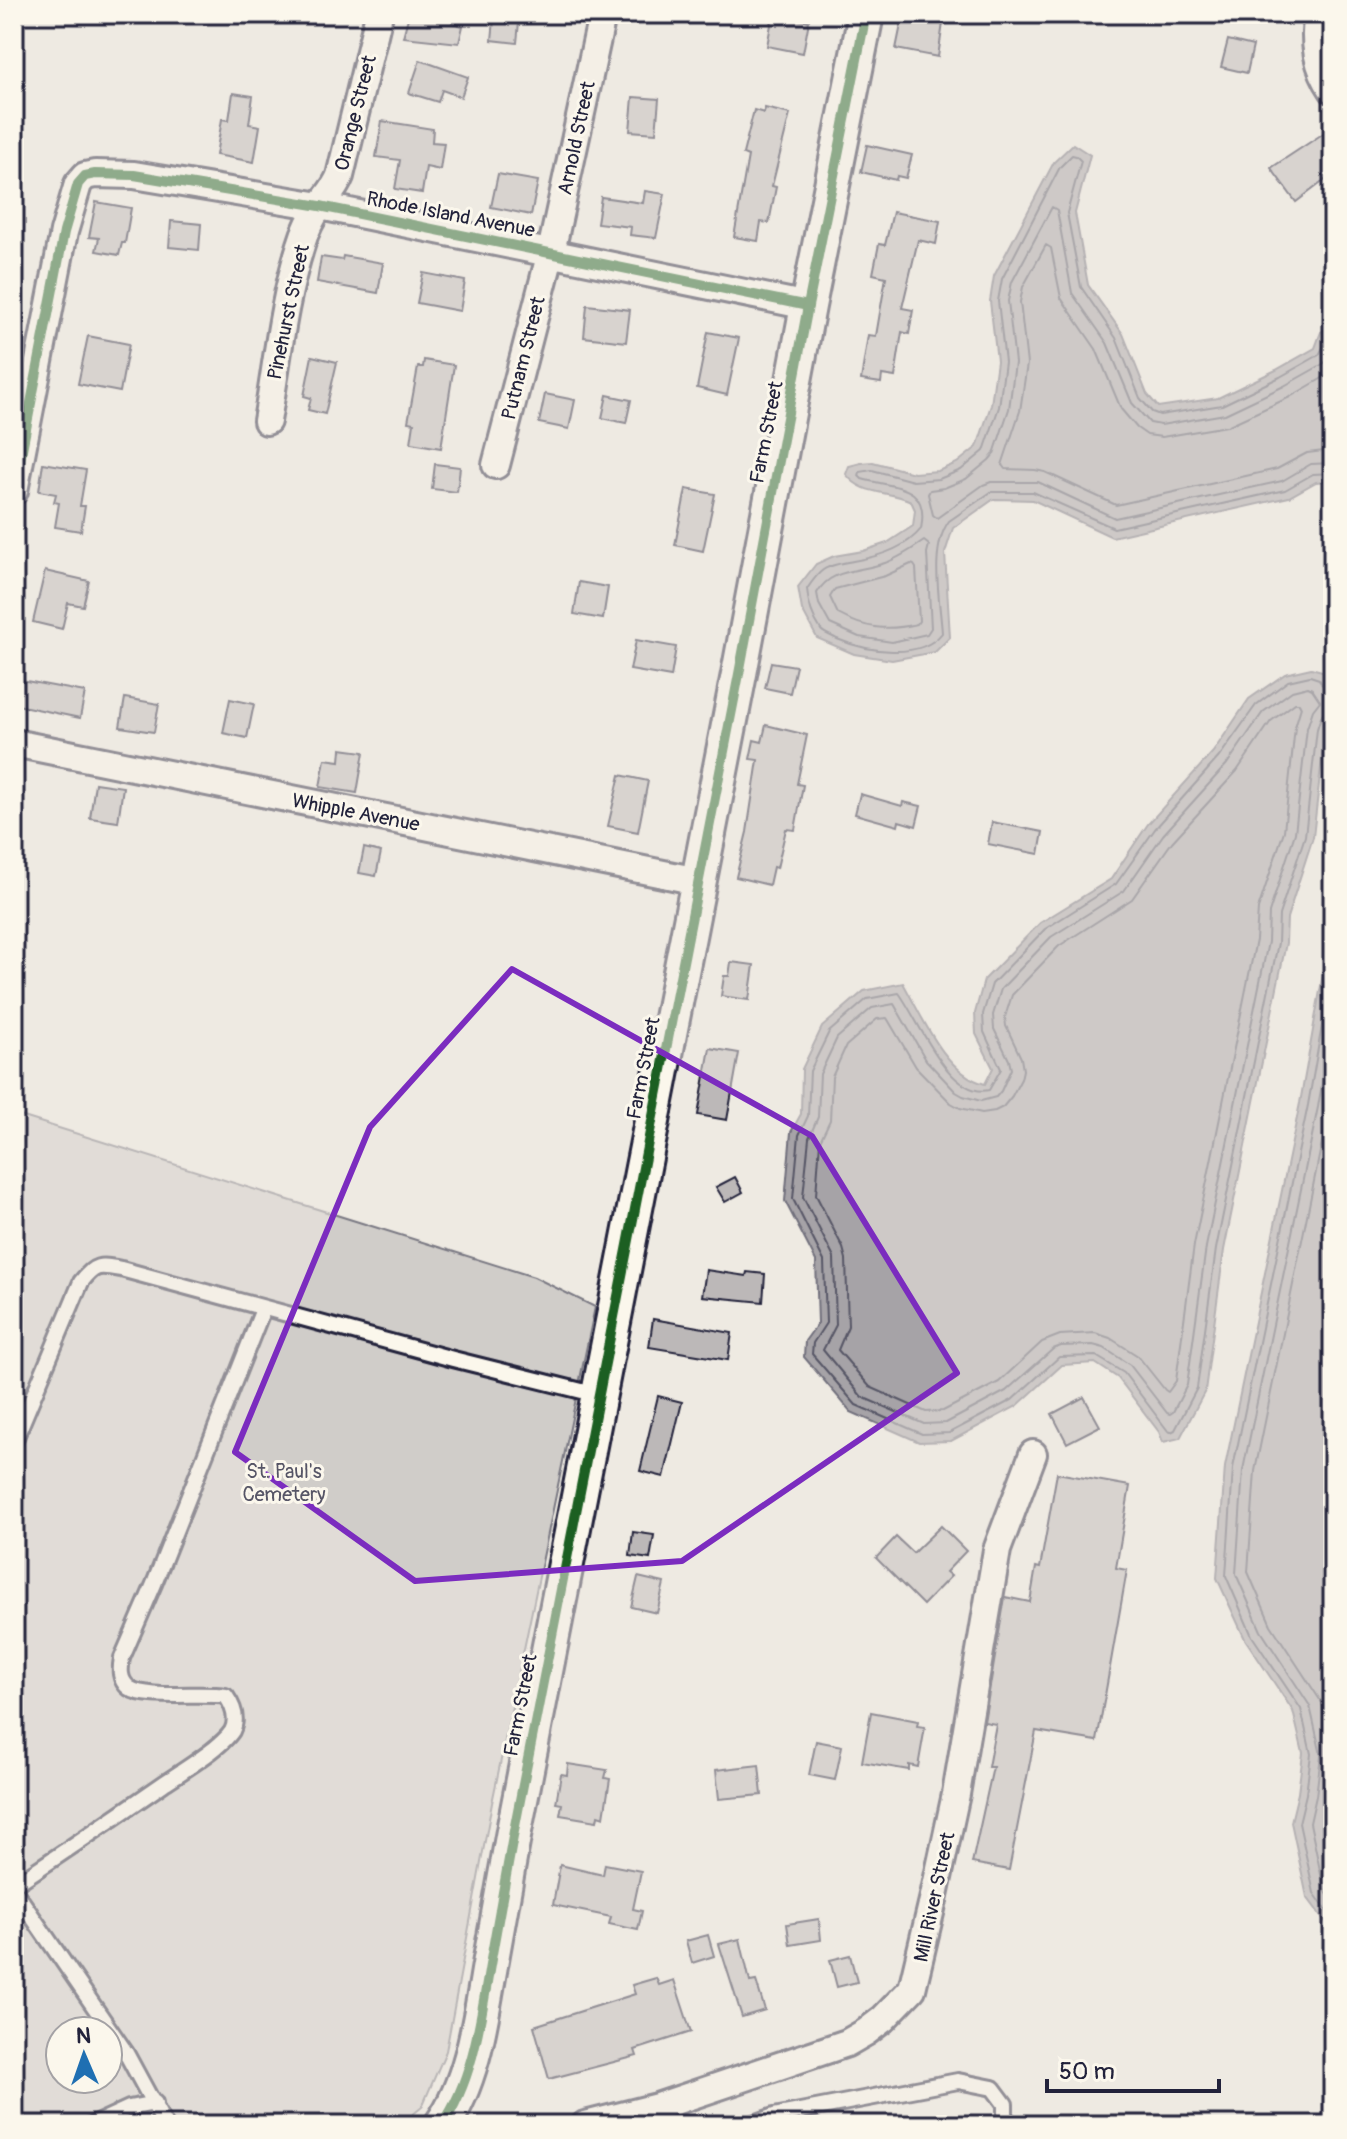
<svg xmlns="http://www.w3.org/2000/svg" width="1347" height="2139" viewBox="0 0 1347 2139" font-family="Pangolin,sans-serif">
	<style>
		.green { fill: #d0cdc9; stroke: #797882; stroke-width: 2; fill-rule: evenodd }
		.water { fill: #a6a3a7; stroke: #716f7c; stroke-width: 2 }
		.lines { fill: none; stroke-linecap: round; stroke-linejoin: round }
		.shore { stroke: #575666; stroke-width: 2 }
		.building { fill: #bcb8b8; stroke: #22223b; stroke-width: 2 }
		.service-casing { stroke: #22223b; stroke-width: 20 }
		.minor-casing { stroke: #22223b; stroke-width: 32 }
		.tertiary-casing { stroke: #22223b; stroke-width: 40 }
		.service { stroke: #fbf7ec; stroke-width: 14 }
		.minor { stroke: #fbf7ec; stroke-width: 26 }
		.tertiary { stroke: #fbf7ec; stroke-width: 34 }
		.cycleway-casing { stroke: #fbf7ec; stroke-width: 15 }
		.cycleway { stroke: #1b5e20; stroke-width: 10 }
		.marked { fill: none; stroke: #7b2cbf; stroke-width: 6; stroke-linejoin: round }
		.labels { text-anchor: middle; stroke-width: 6; stroke-linejoin: round; paint-order: stroke }
		.street-label { font-size: 20px; fill: #22223b; stroke: #fbf7ec }
		.park-label { font-size: 20px; fill: #565566; stroke: #fbf7ec }
	</style>
	<rect width="100%" height="100%" fill="#eeeae2"/>
	<filter id="ink" filterUnits="userSpaceOnUse"><feTurbulence type="fractalNoise" baseFrequency=".0125" numOctaves="2"/><feDisplacementMap in="SourceGraphic" scale="16" xChannelSelector="R" yChannelSelector="G"/><feConvolveMatrix kernelMatrix="1 2 1 2 8 2 1 2 1" color-interpolation-filters="sRGB"/></filter>
	<g filter="url(#ink)">
		<path class="green" d="M14 1114 534 1277 595 1307 492 1803 446 2051 422 2107 400 2125H14ZM60 2031H108V2079H60Z"/>
		<g class="water">
			<path d="M1073 144 1090 155 1075 213 1088 285 1123 334 1147 394 1158 407 1218 398 1276 370 1315 348 1321 332 1333 325V480L1316 482 1289 497 1112 537 1033 500 994 499 953 528 945 553 950 637 935 652 892 660 854 654 817 638 802 610 798 587 816 564 834 556 863 551 887 543 913 526 915 510 911 501C888 490 862 496 846 474L849 466 861 463 873 462 914 473 938 471 957 463 977 447 991 405 997 361 990 301 994 276 1054 162Z"/>
			<path d="M1311 668 1326 672 1333 698V707L1325 731 1313 837 1287 918 1286 943 1224 1250 1205 1391 1180 1438 1163 1442 1159 1432 1118 1378 1095 1363 1062 1365 1017 1406 951 1441 919 1442 851 1412 804 1357 805 1341 818 1323 816 1261 785 1201 791 1132 801 1114 802 1069 822 1027 864 991 903 983C922 1016 945 1074 985 1084L993 1068 976 1034 975 1013 984 980 1040 923 1111 879 1148 824 1213 752 1249 699 1285 674Z"/>
			<polygon points="1333,918 1333,1932 1307,1897 1291,1822 1298,1793 1303,1753 1293,1711 1245,1639 1217,1578 1225,1467 1300,1103"/>
		</g>
		<g class="lines">
			<g class="shore">
				<path d="M1333 334 1328 338 1319 355 1280 377 1222 405 1160 415 1152 412 1140 398 1116 338 1081 287 1067 213 1081 161 1076 156 1072 155 1060 167 1002 279 998 301 1005 362 999 407 984 451 961 470 939 479 913 481 872 470 860 472 859 476 862 479C894 488 930 483 921 529 906 548 877 557 853 561 843 563 832 564 823 570 817 574 811 583 807 589 808 603 813 618 821 630 825 634 832 636 837 639 866 651 920 661 942 633 940 601 929 548 949 521L991 492H1033L1114 528 1285 490 1313 474 1333 473"/>
				<polyline points="1333,351 1330,358 1323,364 1284,386 1225,414 1161,425 1150,423 1132,403 1107,343 1072,293 1057,210 1052,207 1012,282 1008,301 1015,363 1009,409 994,454 989,460 966,479 944,488 930,490 928,494 933,515 937,518 983,485 991,482 1038,482 1115,518 1282,481 1311,464 1333,463"/>
				<polyline points="1333,372 1290,397 1227,426 1162,437 1147,435 1137,428 1121,409 1096,349 1061,298 1051,248 1046,245 1023,287 1020,302 1027,364 1020,411 1002,465 1005,469 1035,470 1045,472 1116,505 1277,469 1307,453 1333,450"/>
				<path d="M924 541 929 545 927 553 931 628 927 634 892 642 859 637 830 624 819 604 817 593C831 568 859 572 885 563 899 558 911 550 924 541Z"/>
				<path d="M911 564 914 565 916 568 919 621 917 624C888 631 865 629 838 614L830 597 835 589 885 576Z"/>
				<polygon points="1308,687 1312,689 1320,701 1313,710 1307,728 1295,833 1269,913 1268,942 1206,1247 1187,1385 1173,1412 1170,1414 1167,1413 1130,1365 1104,1348 1093,1345 1061,1346 1053,1349 1006,1391 946,1423 924,1424 862,1397 823,1350 836,1325 834,1258 803,1197 809,1138 818,1117 820,1074 837,1038 872,1008 894,1004 926,1060 956,1092 963,1096 981,1101 996,1097 1001,1091 1011,1069 1009,1060 994,1029 993,1015 1001,989 1051,937 1124,891 1163,835 1227,764 1263,712 1292,691"/>
				<path d="M1333 692 1326 691 1319 679 1310 676 1288 681 1256 705 1219 757 1155 829 1116 884 1045 929 992 984 983 1014 984 1032 1001 1069 989 1090C948 1099 918 1018 899 993L867 999 829 1032 810 1071 808 1116 799 1135 793 1199 824 1261 826 1323 813 1343 812 1354 856 1405 922 1434 949 1433 1012 1400 1059 1357 1096 1356 1124 1373 1168 1431 1171 1432 1175 1430 1197 1388 1216 1249 1278 943 1279 915 1305 836 1317 729C1320 720 1321 710 1333 710"/>
				<polygon points="1295,703 1299,703 1301,707 1295,727 1284,831 1258,909 1256,940 1194,1245 1176,1381 1168,1392 1165,1390 1138,1356 1110,1338 1095,1333 1060,1335 1042,1342 999,1382 943,1411 926,1412 870,1387 838,1350 848,1326 846,1259 843,1248 816,1195 820,1141 830,1120 832,1077 846,1046 877,1019 887,1018 916,1067 951,1103 960,1108 982,1113 995,1111 1003,1107 1012,1096 1021,1079 1023,1070 1021,1058 1006,1026 1005,1017 1012,995 1059,946 1132,899 1172,842 1237,771 1271,721"/>
				<polyline points="1333,963 1308,1105 1233,1468 1226,1576 1252,1636 1301,1709 1311,1754 1306,1794 1299,1823 1314,1893 1333,1919"/>
				<polyline points="1333,1020 1318,1107 1243,1470 1236,1574 1261,1631 1310,1706 1321,1755 1316,1796 1310,1823 1324,1889 1333,1902"/>
				<polyline points="1333,1088 1255,1471 1248,1572 1271,1625 1322,1703 1333,1752 1328,1797 1322,1823 1333,1875"/>
			</g>
		</g>
		<g class="building">
			<polygon points="409,14 454,14 452,23 463,26 459,43 403,37"/>
			<polygon points="773,14 809,21 803,53 767,46"/>
			<polygon points="903,15 943,23 938,57 896,49"/>
			<polygon points="494,20 519,22 517,43 492,40"/>
			<polygon points="1228,40 1253,46 1247,73 1221,67"/>
			<polygon points="420,60 468,77 461,97 442,90 438,102 409,93"/>
			<polygon points="233,93 253,96 249,124 260,126 254,162 216,155 222,119 229,120"/>
			<polygon points="633,97 659,99 656,133 630,131"/>
			<polygon points="765,108 790,114 772,186 776,187 769,223 761,222 758,241 734,237 748,156 743,154 754,110 764,113"/>
			<polygon points="382,121 433,129 432,142 444,143 440,170 426,167 422,193 395,189 400,160 376,157"/>
			<polygon points="1333,127 1333,174 1296,202 1271,168"/>
			<polygon points="867,145 912,155 906,178 897,176 896,180 861,172"/>
			<polygon points="498,174 538,181 531,215 491,207"/>
			<polygon points="645,191 665,194 656,238 630,235 631,227 597,223 601,197 643,203"/>
			<polygon points="96,202 131,208 125,243 122,243 119,255 96,251 99,238 89,237"/>
			<polygon points="893,212 940,221 936,244 918,240 902,308 913,310 909,334 902,332 895,377 882,375 881,383 861,380 868,335 876,336 886,277 873,274 879,244 885,245"/>
			<polygon points="171,221 201,224 199,250 169,247"/>
			<polygon points="343,256 383,263 378,293 317,282 321,257 342,260"/>
			<polygon points="423,273 465,281 460,311 417,303"/>
			<polygon points="587,305 630,310 626,342 584,337"/>
			<polygon points="708,332 739,338 727,395 697,388"/>
			<polygon points="88,336 129,344 120,392 78,384"/>
			<polygon points="312,356 337,362 325,414 308,410 311,398 304,396"/>
			<polygon points="424,360 454,365 441,448 411,443 414,423 408,422 418,367 423,367"/>
			<polygon points="545,394 575,400 569,429 539,423"/>
			<polygon points="607,395 631,400 626,423 602,418"/>
			<polygon points="43,463 86,470 80,506 85,506 81,531 55,527 59,503 54,502 56,494 39,491"/>
			<polygon points="435,464 460,467 457,492 432,489"/>
			<polygon points="686,489 715,494 703,551 675,545"/>
			<polygon points="45,571 89,581 83,606 68,603 62,629 33,622"/>
			<polygon points="579,582 608,587 603,619 574,614"/>
			<polygon points="636,640 676,647 671,677 630,670"/>
			<polygon points="771,662 796,666 790,693 765,688"/>
			<polygon points="21,680 85,692 80,718 17,705"/>
			<polygon points="125,698 159,704 154,732 120,727"/>
			<polygon points="230,699 254,704 247,738 223,733"/>
			<polygon points="766,725 807,735 797,784 803,785 795,830 786,829 777,868 773,867 769,885 736,877 747,832 758,760 750,759 754,740 762,742"/>
			<polygon points="341,749 364,752 357,793 320,787 325,759 340,761"/>
			<polygon points="620,775 648,781 638,832 608,826"/>
			<polygon points="95,783 123,787 118,822 90,818"/>
			<polygon points="860,794 902,806 903,802 921,806 916,826 899,821 898,826 855,814"/>
			<polygon points="992,822 1043,832 1039,854 988,844"/>
			<polygon points="364,848 381,852 376,876 359,873"/>
			<polygon points="731,962 754,965 749,1000 721,996 724,976 729,976"/>
			<polygon points="710,1048 739,1053 727,1120 698,1115"/>
			<polygon points="735,1177 743,1192 725,1202 716,1187"/>
			<polygon points="706,1270 746,1276 747,1272 765,1274 763,1302 702,1296"/>
			<polygon points="653,1319 732,1333 728,1360 649,1347"/>
			<polygon points="658,1396 682,1402 664,1477 640,1471"/>
			<polygon points="1084,1397 1100,1426 1067,1443 1052,1414"/>
			<polygon points="1057,1473 1130,1486 1116,1568 1127,1570 1097,1741 1036,1731 1009,1870 972,1863 993,1767 988,1767 996,1724 984,1722 1005,1597 1030,1602 1036,1567 1040,1568"/>
			<polygon points="941,1526 966,1551 946,1572 951,1576 923,1605 876,1558 896,1537 913,1553"/>
			<polygon points="633,1532 654,1535 650,1559 630,1556"/>
			<polygon points="638,1577 664,1583 657,1613 631,1607"/>
			<polygon points="871,1712 918,1721 917,1726 925,1727 918,1767 909,1765 909,1770 862,1762"/>
			<polygon points="816,1741 842,1746 835,1780 809,1775"/>
			<polygon points="568,1764 607,1770 605,1778 610,1779 604,1817 598,1815 597,1821 560,1815 562,1804 556,1803 561,1774 567,1775"/>
			<polygon points="759,1765 762,1795 719,1799 716,1770"/>
			<polygon points="605,1864 641,1871 633,1909 642,1911 638,1930 609,1924 611,1917 553,1905 560,1865 603,1875"/>
			<polygon points="819,1919 821,1940 790,1945 787,1924"/>
			<polygon points="708,1935 714,1956 692,1963 686,1941"/>
			<polygon points="740,1939 750,1982 756,1981 765,2010 742,2017 719,1944"/>
			<polygon points="850,1955 857,1982 837,1987 830,1960"/>
			<polygon points="656,1978 659,1985 674,1980 691,2032 635,2050 637,2056 549,2079 534,2026 635,1994 632,1985"/>
		</g>
		<g class="lines">
			<g class="service-casing">
				<g id="service">
					<path d="M14 1442 81 1282C95 1264 99 1265 121 1269L453 1359 598 1395"/>
					<path d="M14 1885C64 1852 114 1818 163 1784 181 1772 221 1748 232 1731 238 1719 233 1706 226 1696 202 1692 146 1700 129 1688 119 1680 120 1669 122 1658L154 1584 263 1309"/>
					<polyline points="14,1890 126,2053 165,2125"/>
					<polyline points="92,2125 129,2108 155,2103"/>
					<polyline points="749,2125 774,2116 958,2081 993,2088 1005,2104 1005,2125"/>
				</g>
			</g>
			<g class="minor-casing">
				<g id="minor">
					<path d="M1318 14C1313 41 1317 67 1333 90"/>
					<path d="M267 421C277 363 283 301 301 245 305 231 311 218 320 206 328 195 335 189 340 176L379 14"/>
					<polyline points="496,465 551,252 600,25"/>
					<polyline points="14,491 64,232 78,184 85,176 95,174 134,175 320,206 808,306"/>
					<polyline points="14,743 698,881"/>
					<polyline points="585,2125 657,2107 847,2043 866,2032 883,2019 912,1989 934,1896 956,1794 997,1550 1033,1454"/>
				</g>
			</g>
			<g class="tertiary-casing">
				<path id="tertiary" d="M442 2125C473 2081 481 2017 490 1965 498 1920 506 1875 514 1831L739 674 808 306 866 14"/>
			</g>
			<use href="#service" class="service"/>
			<use href="#minor" class="minor"/>
			<use href="#tertiary" class="tertiary"/>
			<g class="cycleway-casing">
				<g id="cycleway">
					<polyline points="14,491 64,232 78,184 85,176 95,174 134,175 320,206 808,306"/>
					<path d="M442 2125C473 2081 481 2017 490 1965 498 1920 506 1875 514 1831L739 674 808 306 866 14"/>
				</g>
			</g>
			<use href="#cycleway" class="cycleway"/>
		</g>
	</g>
	<path d="M0 0H1347V2139H0ZM512 969 812 1136 957 1373 682 1561 415 1581 235 1452 370 1127Z" fill="#eeeae2" fill-opacity=".55" fill-rule="evenodd"/>
	<path class="marked" d="M512 969 812 1136 957 1373 682 1561 415 1581 235 1452 370 1127Z"/>
	<g class="labels">
		<g class="street-label">
			<text transform="translate(355 113) rotate(-76)" y="7">Orange Street</text>
			<text transform="translate(576 138) rotate(-78)" y="7">Arnold Street</text>
			<text transform="translate(451 214) rotate(11)" y="7">Rhode Island Avenue</text>
			<text transform="translate(288 312) rotate(-78)" y="7">Pinehurst Street</text>
			<text transform="translate(523 358) rotate(-76)" y="7">Putnam Street</text>
			<text transform="translate(766 432) rotate(-79)" y="7">Farm Street</text>
			<text transform="translate(356 812) rotate(11)" y="7">Whipple Avenue</text>
			<text transform="translate(643 1068) rotate(-79)" y="7">Farm Street</text>
			<text transform="translate(520 1705) rotate(-79)" y="7">Farm Street</text>
			<text transform="translate(934 1897) rotate(-78)" y="7">Mill River Street</text>
		</g>
		<g class="park-label">
			<text x="284" y="1478">St. Paul's<tspan x="284" dy="23">Cemetery</tspan></text>
		</g>
	</g>
	<rect width="1347" height="2139" fill="none" stroke="#fbf7ec" stroke-width="48"/>
	<rect x="24" y="24" width="1299" height="2091" fill="none" stroke="#22223b" stroke-width="3" filter="url(#ink)"/>
	<g transform="translate(84 2055) rotate(358)"><circle r="38" fill="#fbf7ec" stroke="#a4a2a5" stroke-width="2"/>
	<path d="M0-6L14 30L0 20L-14 30Z" fill="#1f6fb2"/>
	<text y="-12" font-size="22" font-weight="bold" text-anchor="middle" fill="#22223b">N</text>
	</g>
	<path d="M1047 2079v12h172v-12" fill="none" stroke="#22223b" stroke-width="4"/>
	<text x="1059" y="2079" font-size="24" fill="#22223b" stroke="#fbf7ec" stroke-width="6" paint-order="stroke">50 m</text>
</svg>
